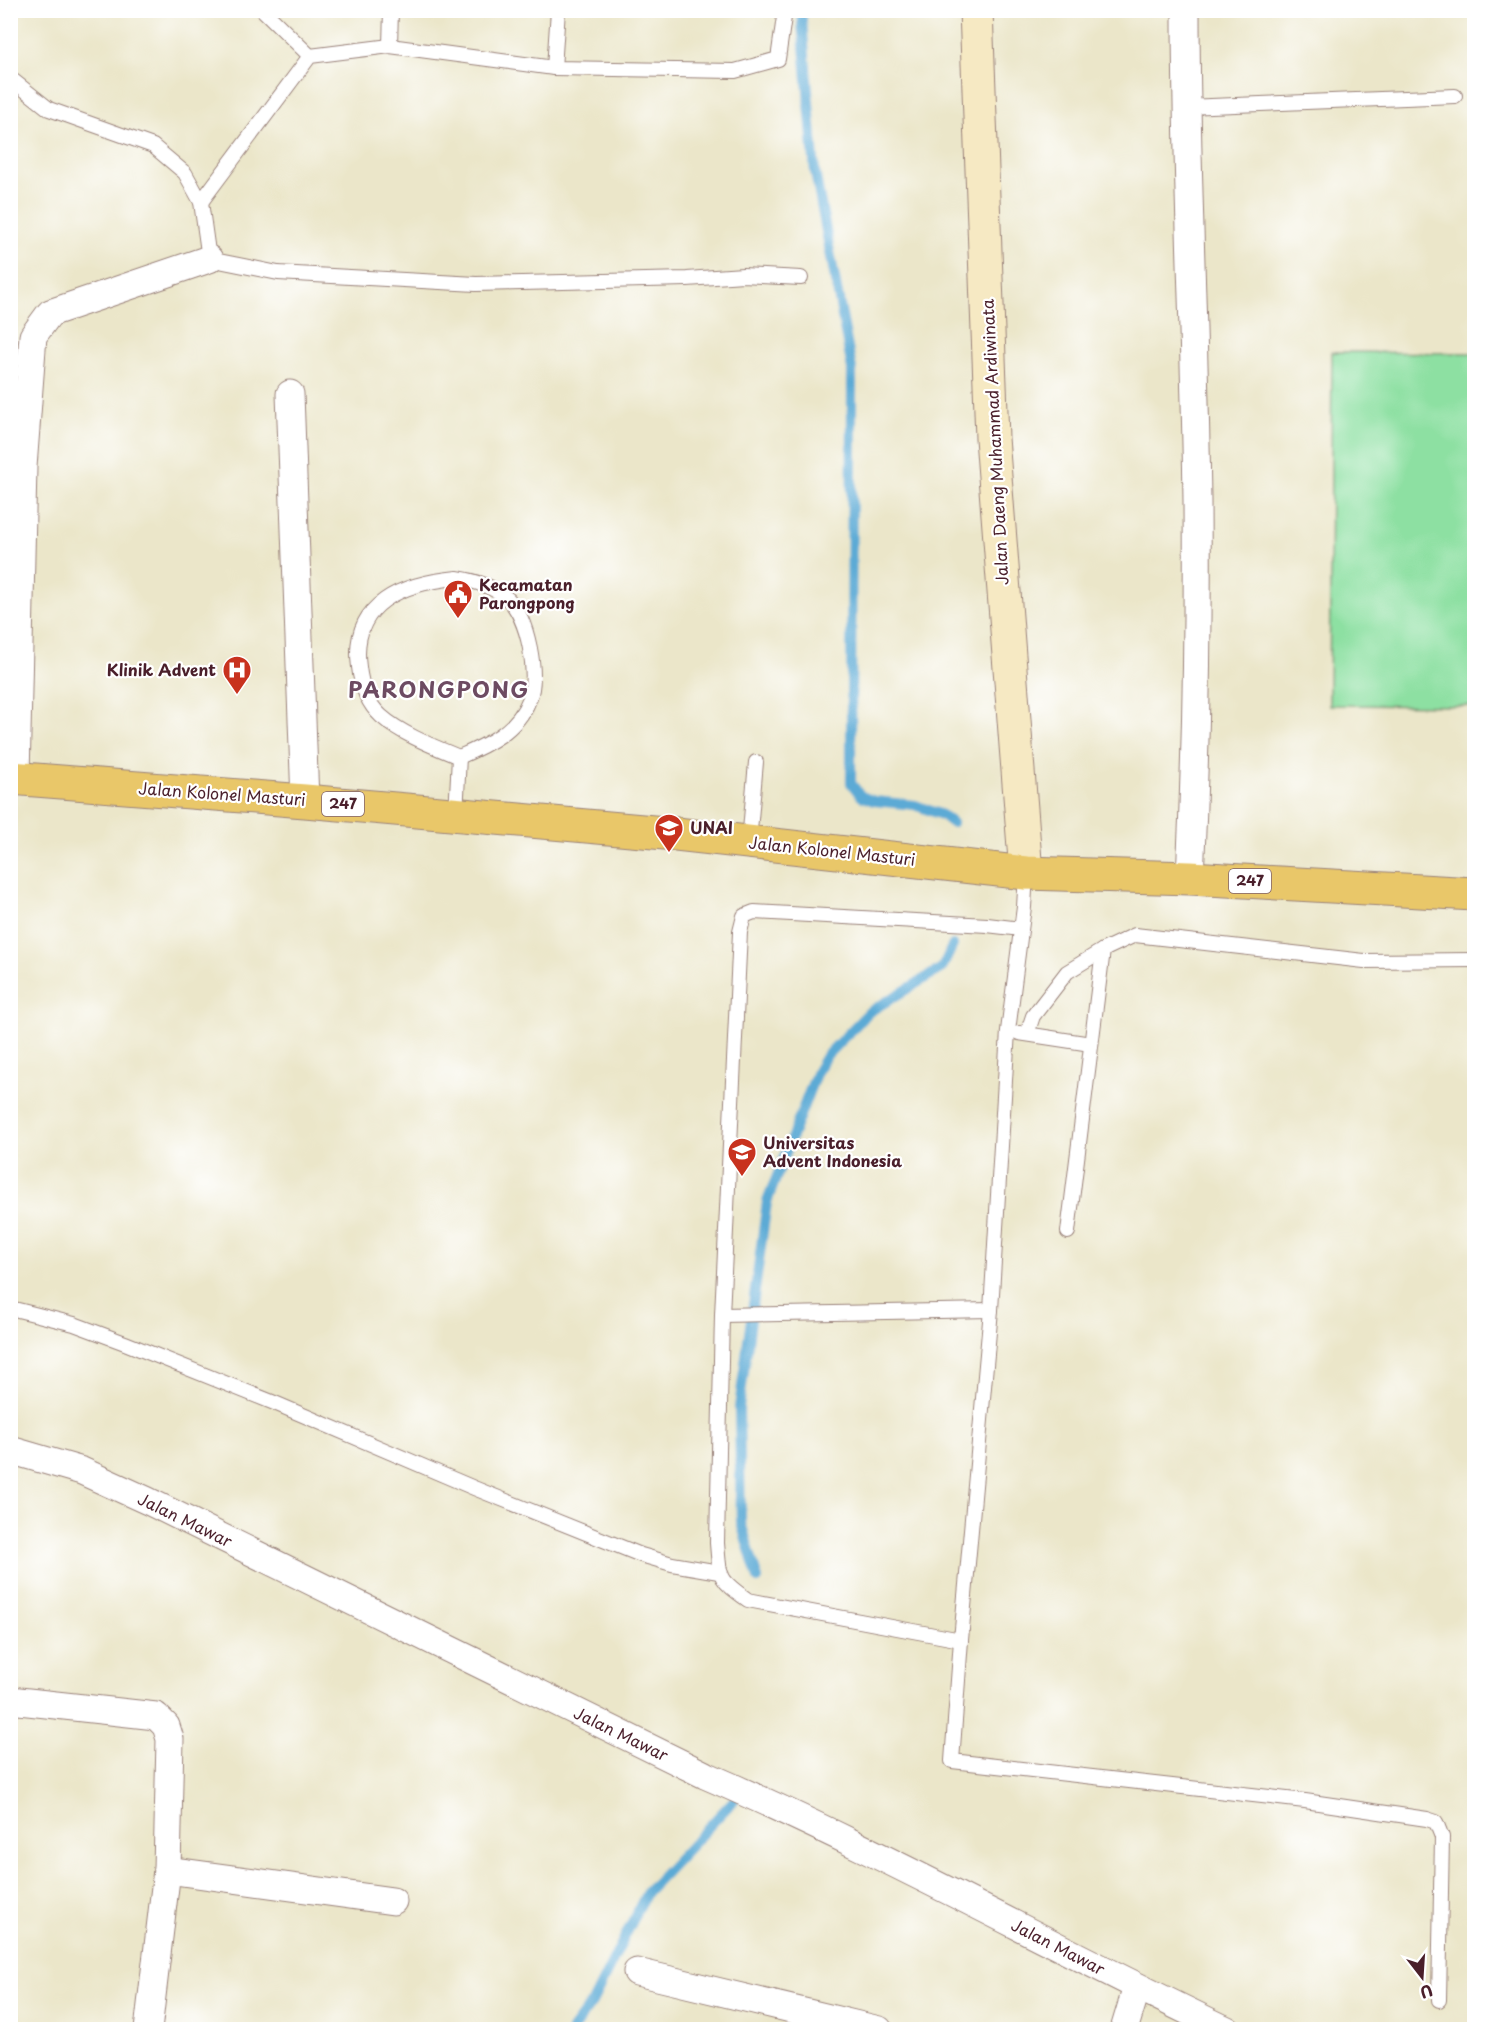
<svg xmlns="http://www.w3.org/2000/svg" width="1485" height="2040" viewBox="0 0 1485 2040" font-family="'Playpen Sans',sans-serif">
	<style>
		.green { fill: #8de0a2; stroke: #6c8066; stroke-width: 1.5 }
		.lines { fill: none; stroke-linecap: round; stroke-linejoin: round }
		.stream { stroke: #5baad5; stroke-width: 10 }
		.lane-casing { stroke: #9a827a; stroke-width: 16 }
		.street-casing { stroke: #9a827a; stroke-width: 29 }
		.secondary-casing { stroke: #9a827a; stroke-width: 35 }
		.primary-casing { stroke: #9a827a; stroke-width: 35 }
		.lane { stroke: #fff; stroke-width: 14 }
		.street { stroke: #fff; stroke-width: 27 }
		.secondary { stroke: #f6e9c3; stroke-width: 33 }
		.primary { stroke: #e9c769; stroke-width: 33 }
		.labels { text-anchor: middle; stroke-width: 4.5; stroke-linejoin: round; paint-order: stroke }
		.shield { fill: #fff; stroke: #80626b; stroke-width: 1.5 }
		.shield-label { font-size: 15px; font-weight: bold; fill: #4a1f2b }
		.street-label { font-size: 16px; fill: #4a1f2b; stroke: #fff }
		.poi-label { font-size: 16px; font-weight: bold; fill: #4a1f2b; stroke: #fff; text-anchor: start }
		.district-label { font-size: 22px; font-weight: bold; letter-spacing: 1.5px; fill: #6d4b62; stroke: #fff }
	</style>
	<rect width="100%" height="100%" fill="#fff"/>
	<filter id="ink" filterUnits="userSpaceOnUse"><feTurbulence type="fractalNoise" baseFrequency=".0167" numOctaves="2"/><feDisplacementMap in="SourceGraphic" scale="12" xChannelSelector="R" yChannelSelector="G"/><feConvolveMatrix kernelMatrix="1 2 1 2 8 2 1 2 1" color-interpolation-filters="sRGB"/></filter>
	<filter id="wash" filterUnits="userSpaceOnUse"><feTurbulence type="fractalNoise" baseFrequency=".008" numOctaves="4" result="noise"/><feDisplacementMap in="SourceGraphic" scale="24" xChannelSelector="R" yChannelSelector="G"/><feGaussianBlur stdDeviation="1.35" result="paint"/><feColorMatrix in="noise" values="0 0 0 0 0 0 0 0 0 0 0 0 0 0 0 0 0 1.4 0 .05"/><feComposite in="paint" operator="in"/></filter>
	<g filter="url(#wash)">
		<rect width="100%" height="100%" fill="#ebe6c9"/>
		<polygon class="green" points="1332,352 1474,353 1474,706 1329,705"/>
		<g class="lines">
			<g class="stream">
				<polyline points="801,10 815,172 852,369 851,783 861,796 874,801 915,805 942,815 952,823"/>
				<polyline points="758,1579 741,1523 739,1408 767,1202 817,1071 826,1056 869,1012 942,968 953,945"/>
				<polyline points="572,2030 592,2003 647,1892 734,1800"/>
			</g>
		</g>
	</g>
	<g filter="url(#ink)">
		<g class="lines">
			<g class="lane-casing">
				<g id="lane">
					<polyline points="263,10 310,56"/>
					<polyline points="390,46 391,10"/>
					<polyline points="554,68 558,10"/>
					<polyline points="10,78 49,109 153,146 185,173 201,202 209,259 278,273 476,284 687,279 743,275 801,278"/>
					<polyline points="1186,107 1455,96"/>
					<polyline points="201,202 310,56 390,46 554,68 735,71 778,59 785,10"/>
					<path d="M457 578C476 581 493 586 508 599 528 618 539 675 529 700 517 731 487 745 459 757 435 747 401 734 381 716 367 703 361 685 359 667 350 602 404 583 457 578Z"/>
					<polyline points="456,814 459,757"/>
					<polyline points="749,842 756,762"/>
					<polyline points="1026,873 1024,907 1008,1031 991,1310 961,1640 952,1761 1305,1801 1427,1819 1436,1822 1442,1837 1439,2000"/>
					<polyline points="1019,1033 1091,1044"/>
					<polyline points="1027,1034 1033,1016 1067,972 1103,950 1135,935 1364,961 1474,960"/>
					<polyline points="1068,1232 1103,950"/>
					<polyline points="10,1308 74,1324 125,1343 277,1404 474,1488 641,1555 672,1564 719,1572"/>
					<polyline points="722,1315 991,1310"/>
					<path d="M961 1640 748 1600C718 1579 720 1578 717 1543L722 1315 740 932 744 916 754 912 987 925 1021 929"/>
				</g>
			</g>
			<g class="street-casing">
				<g id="street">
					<path d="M1186 10C1186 174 1195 337 1197 501 1198 626 1196 752 1190 878"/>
					<polyline points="290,394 305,801"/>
					<polyline points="16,778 23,467 33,336 50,313 209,259"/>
					<path d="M10 1450 82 1471 148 1501 705 1775C883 1852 1052 1947 1227 2030"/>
					<polyline points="10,1700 156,1716 166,1726 170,1739 167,1870 148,2030"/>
					<polyline points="167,1870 393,1901"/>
					<polyline points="637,1972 879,2030"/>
					<polyline points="1124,2030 1137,1987"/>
				</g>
			</g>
			<g class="secondary-casing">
				<polyline id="secondary" points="976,10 992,438 1026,873"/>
			</g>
			<g class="primary-casing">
				<polyline id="primary" points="10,778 305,801 676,834 1026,873 1190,878 1474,894"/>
			</g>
			<use href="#lane" class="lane"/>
			<use href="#street" class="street"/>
			<use href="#secondary" class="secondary"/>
			<use href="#primary" class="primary"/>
		</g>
	</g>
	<defs>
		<g id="civic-pin" transform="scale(1.5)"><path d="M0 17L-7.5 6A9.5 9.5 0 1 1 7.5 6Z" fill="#c8321e" stroke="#fff"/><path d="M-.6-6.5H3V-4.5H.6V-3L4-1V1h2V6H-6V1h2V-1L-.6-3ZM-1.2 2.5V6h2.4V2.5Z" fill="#fff"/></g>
		<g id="hospital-pin" transform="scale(1.5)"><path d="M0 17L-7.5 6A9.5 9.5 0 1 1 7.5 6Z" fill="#c8321e" stroke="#fff"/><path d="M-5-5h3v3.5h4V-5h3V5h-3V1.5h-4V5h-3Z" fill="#fff"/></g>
		<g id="school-pin" transform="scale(1.5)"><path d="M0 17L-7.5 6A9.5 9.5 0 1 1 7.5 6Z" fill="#c8321e" stroke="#fff"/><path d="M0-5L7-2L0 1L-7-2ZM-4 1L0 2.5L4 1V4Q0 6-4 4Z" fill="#fff"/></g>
		<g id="university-pin" transform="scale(1.5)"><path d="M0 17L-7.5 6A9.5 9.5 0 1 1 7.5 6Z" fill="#c8321e" stroke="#fff"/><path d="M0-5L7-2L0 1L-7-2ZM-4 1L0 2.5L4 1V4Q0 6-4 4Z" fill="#fff"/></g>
	</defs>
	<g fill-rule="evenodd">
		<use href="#civic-pin" x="458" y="594"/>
		<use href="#hospital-pin" x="237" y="670"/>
		<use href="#school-pin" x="669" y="828"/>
		<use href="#university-pin" x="742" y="1152"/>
	</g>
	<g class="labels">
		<g class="shield">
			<rect x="322" y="792" width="42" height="24" rx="4.5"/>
			<rect x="1229" y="869" width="42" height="24" rx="4.5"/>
		</g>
		<g class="shield-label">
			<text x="343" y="809">247</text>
			<text x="1250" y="886">247</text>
		</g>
		<g class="street-label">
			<text transform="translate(995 442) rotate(-93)" y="6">Jalan Daeng Muhammad Ardiwinata</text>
			<text transform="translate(222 794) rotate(4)" y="6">Jalan Kolonel Masturi</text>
			<text transform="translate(832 851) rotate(6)" y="6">Jalan Kolonel Masturi</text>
			<text transform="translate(185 1520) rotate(26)" y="6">Jalan Mawar</text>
			<text transform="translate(621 1734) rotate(26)" y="6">Jalan Mawar</text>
			<text transform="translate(1058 1947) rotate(27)" y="6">Jalan Mawar</text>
		</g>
		<g class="poi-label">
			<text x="479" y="591">Kecamatan<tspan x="479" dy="18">Parongpong</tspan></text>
			<text x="216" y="676" text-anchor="end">Klinik Advent</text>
			<text x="690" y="834">UNAI</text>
			<text x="763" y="1149">Universitas<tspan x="763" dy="18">Advent Indonesia</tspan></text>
		</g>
		<g class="district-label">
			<text x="439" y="698">PARONGPONG</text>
		</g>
	</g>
	<rect width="1485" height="2040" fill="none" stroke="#fff" stroke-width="36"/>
	<g transform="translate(1422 1977) rotate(163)" stroke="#ffffff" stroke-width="4.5" paint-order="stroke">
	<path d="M0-4.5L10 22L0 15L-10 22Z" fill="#4a1f2b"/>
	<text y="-9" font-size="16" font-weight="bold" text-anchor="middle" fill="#4a1f2b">U</text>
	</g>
</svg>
